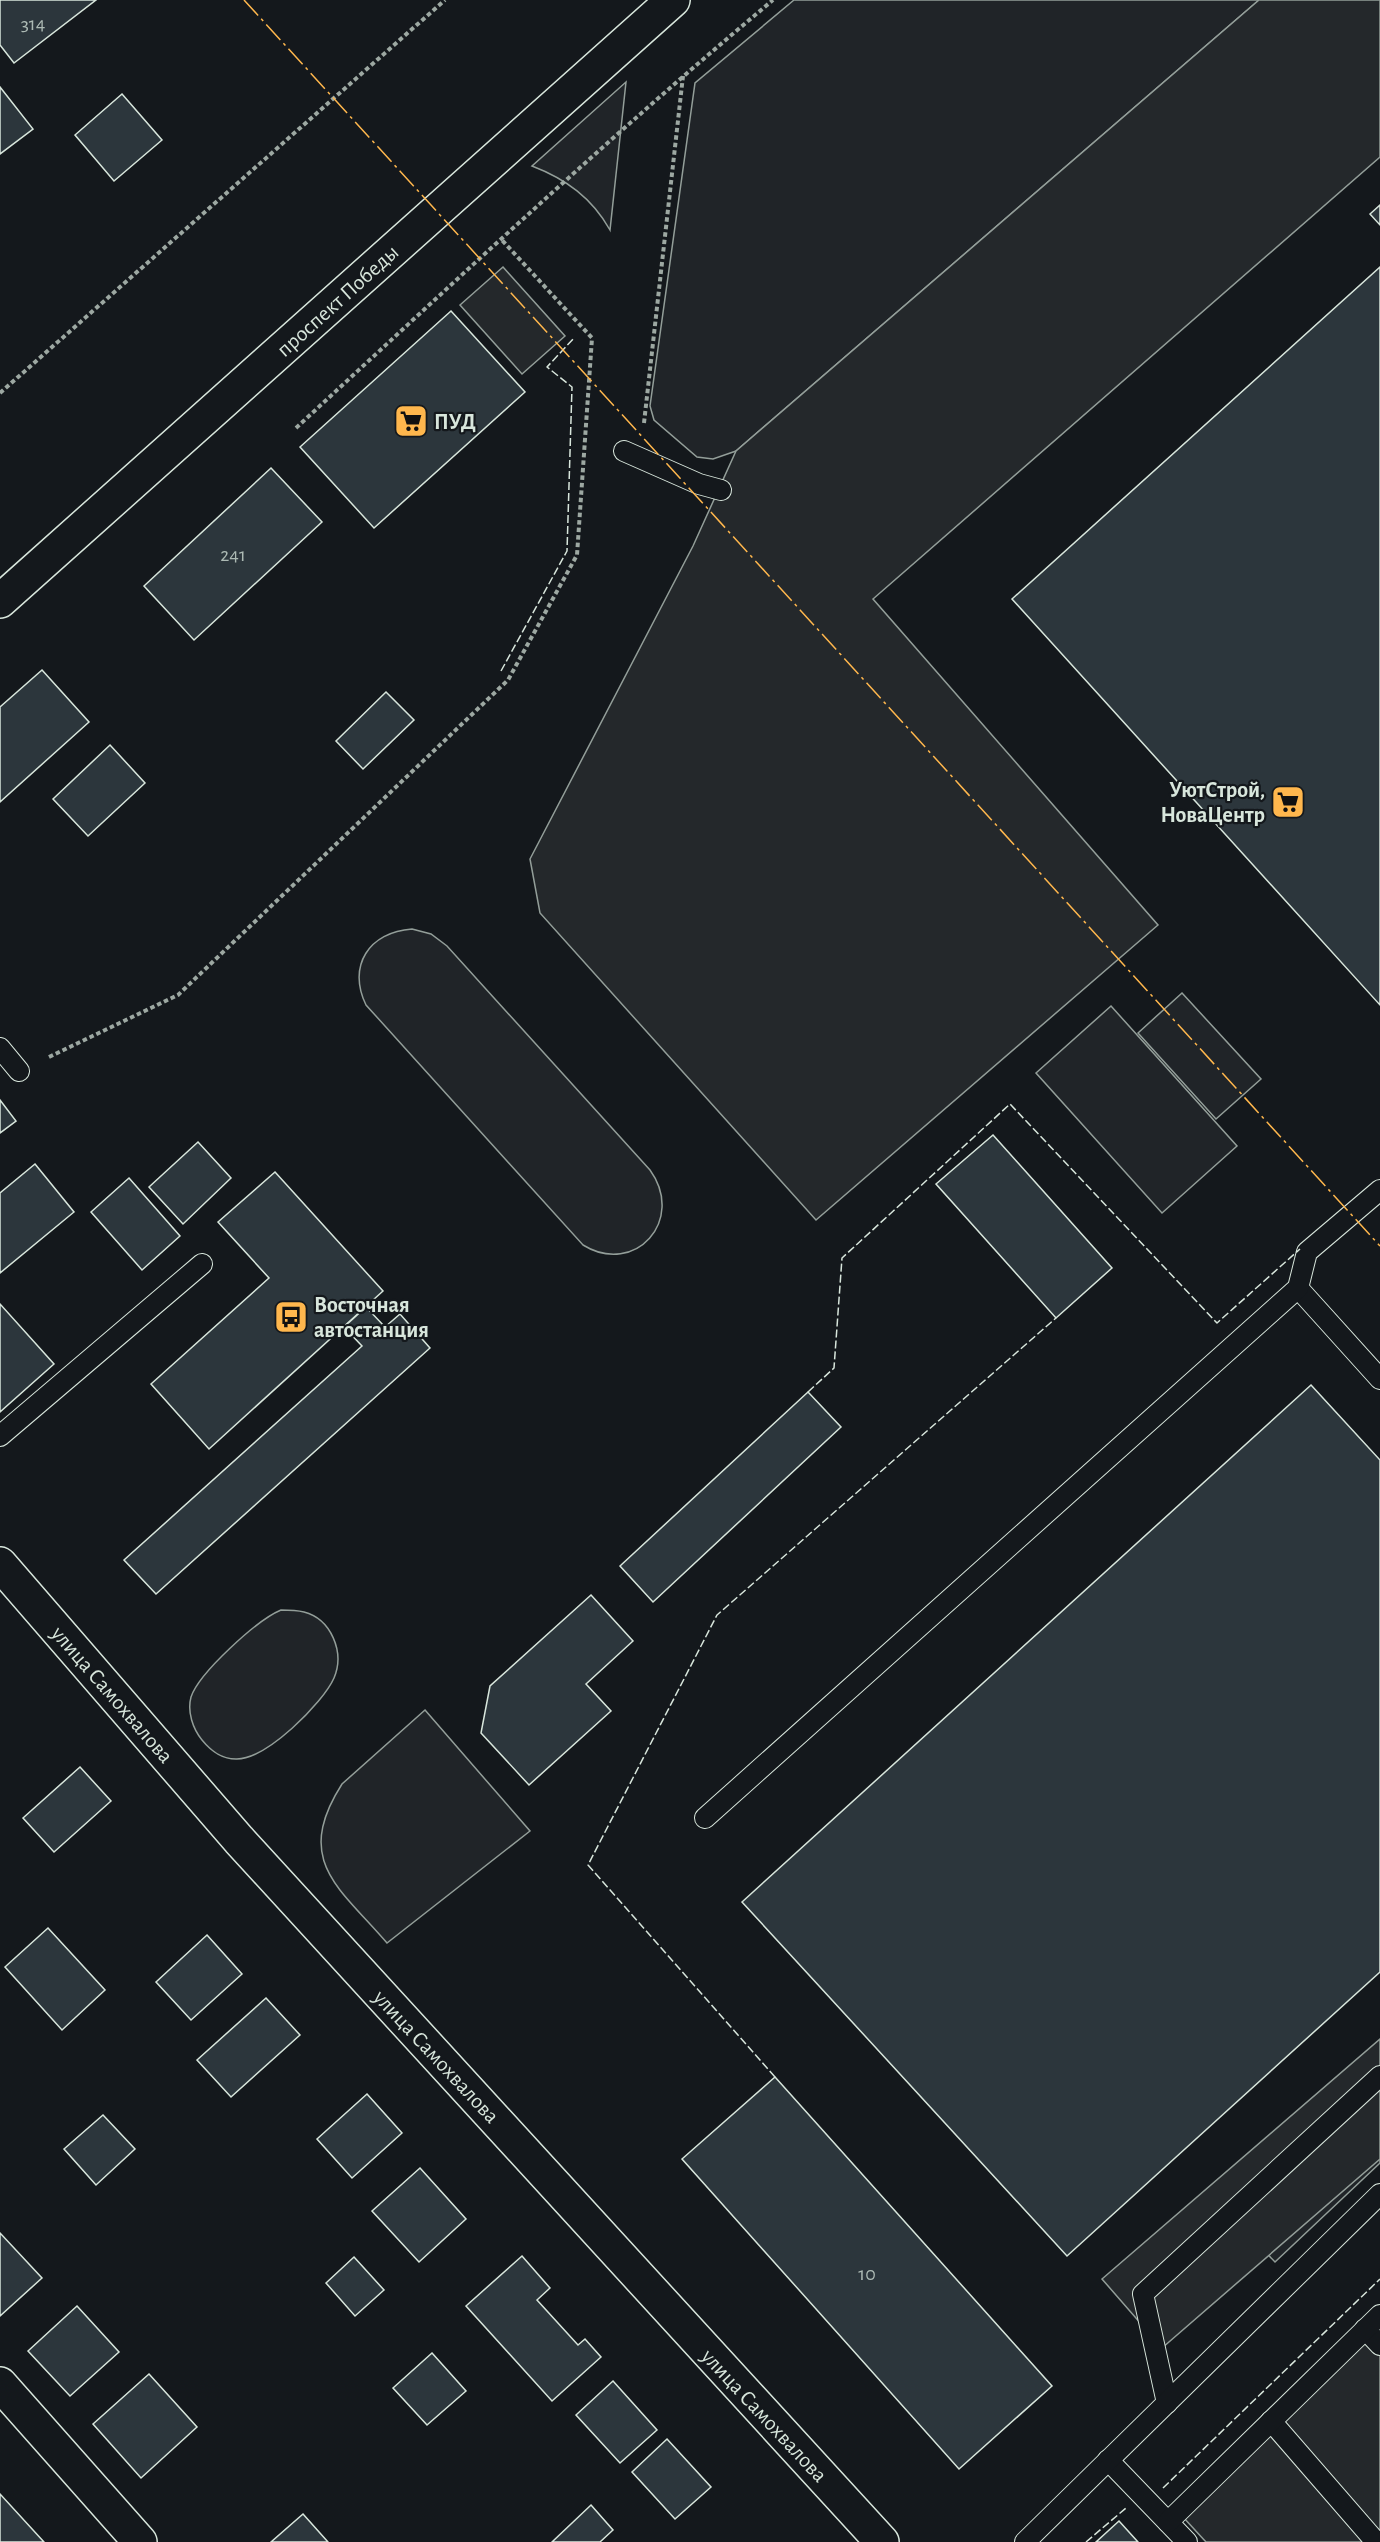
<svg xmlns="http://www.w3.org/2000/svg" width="1380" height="2542" viewBox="0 0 1380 2542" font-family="'Alegreya Sans',sans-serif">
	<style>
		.green { fill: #202428; stroke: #939e99; stroke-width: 1.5 }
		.parking { fill: #24282b; stroke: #939e99; stroke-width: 1.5 }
		.building { fill: #2c363c; stroke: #d8e6dc; stroke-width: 1.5 }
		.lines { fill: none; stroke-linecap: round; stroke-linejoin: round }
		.lane-casing { stroke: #d8e6dc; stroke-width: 22 }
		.street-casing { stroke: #d8e6dc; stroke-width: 36 }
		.primary-casing { stroke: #d8e6dc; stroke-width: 36 }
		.path { stroke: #9da8a2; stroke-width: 4; stroke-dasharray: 4.5 3; stroke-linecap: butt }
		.lane { stroke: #14181c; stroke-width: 20 }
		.street { stroke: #14181c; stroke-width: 33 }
		.primary { stroke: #14181c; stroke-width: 33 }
		.fence { stroke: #d8e6dc; stroke-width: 1.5; stroke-dasharray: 8 3; stroke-linecap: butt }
		.power { stroke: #ffb74d; stroke-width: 1.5; stroke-dasharray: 21 4.5 3 4.5; stroke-linecap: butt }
		.labels { text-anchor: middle; stroke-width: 4.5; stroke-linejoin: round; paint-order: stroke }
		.number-label { font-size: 20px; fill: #adbab4 }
		.street-label { font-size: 22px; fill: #d8e6dc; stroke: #14181c }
		.poi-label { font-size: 22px; font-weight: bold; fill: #d8e6dc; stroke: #14181c; text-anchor: start }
	</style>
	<rect width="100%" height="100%" fill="#14181c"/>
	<g class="green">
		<polygon points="794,0 1259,0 736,451 713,459 697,457 654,420 650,406 695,83"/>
		<path d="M626 82 610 230C592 198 566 179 532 166Z"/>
		<path d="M412 929 431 934 447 946 650 1170C686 1220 635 1277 583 1245L366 1005C347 966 369 932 412 929Z"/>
		<polygon points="1182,993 1261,1079 1216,1119 1138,1033"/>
		<polygon points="1111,1006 1237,1146 1162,1213 1036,1073"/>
		<path d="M281 1610C288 1610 296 1610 304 1612 331 1619 345 1652 334 1678 323 1703 266 1760 236 1759 221 1759 211 1751 202 1740 193 1729 187 1712 191 1697 199 1673 257 1620 281 1610Z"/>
		<path d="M425 1710 530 1831 387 1943C339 1887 293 1861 342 1784Z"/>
		<polygon points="1380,2156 1380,2163 1275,2262 1253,2239"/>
	</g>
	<g class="parking">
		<polygon points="1259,0 1380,0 1380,157 873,599 1158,925 816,1220 540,913 530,859 693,546 736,451"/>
		<polygon points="503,267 565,336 522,374 460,305"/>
		<polygon points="1380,2039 1380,2159 1162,2348 1102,2279"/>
		<polygon points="1380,2313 1380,2542 1206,2542 1172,2505"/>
	</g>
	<g class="building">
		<polygon points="0,0 96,0 14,63 0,45"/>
		<polygon points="0,87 33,129 0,154"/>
		<polygon points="122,94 162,140 114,181 75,135"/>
		<polygon points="1380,205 1380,225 1370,214"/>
		<polygon points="1380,267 1380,1005 1012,599"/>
		<polygon points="451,311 525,392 374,528 300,447"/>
		<polygon points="271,468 322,522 194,640 144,586"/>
		<polygon points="42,670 89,722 0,802 0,707"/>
		<polygon points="386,692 414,720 363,769 336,741"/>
		<polygon points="110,745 145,783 88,836 53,799"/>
		<polygon points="0,1100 16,1121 0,1133"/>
		<polygon points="993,1135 1112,1268 1056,1318 936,1184"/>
		<polygon points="198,1142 231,1178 183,1224 149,1187"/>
		<polygon points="35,1164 74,1212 0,1273 0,1193"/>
		<polygon points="275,1172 383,1291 209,1449 151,1384 269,1278 218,1222"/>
		<polygon points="129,1178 180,1236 142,1270 91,1212"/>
		<polygon points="0,1304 54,1364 0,1412"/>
		<polygon points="366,1307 385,1327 400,1314 430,1348 156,1594 124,1560 362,1346 344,1327"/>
		<polygon points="1311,1385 1380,1460 1380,1972 1067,2256 742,1902"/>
		<polygon points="808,1392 841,1427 653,1602 620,1566"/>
		<polygon points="591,1595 633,1641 586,1684 611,1711 529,1785 481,1733 490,1686"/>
		<polygon points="80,1767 111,1801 54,1852 23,1818"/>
		<polygon points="48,1928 105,1990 62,2030 5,1967"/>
		<polygon points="207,1935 242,1974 191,2020 156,1982"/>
		<polygon points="266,1998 300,2035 231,2097 197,2060"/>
		<polygon points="775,2077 1052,2386 959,2469 682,2159"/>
		<polygon points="367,2094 402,2133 352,2178 317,2139"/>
		<polygon points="103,2115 135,2149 96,2185 64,2149"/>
		<polygon points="420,2168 466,2219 419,2262 372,2211"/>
		<polygon points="0,2233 42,2278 0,2316"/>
		<polygon points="522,2256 550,2288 537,2300 578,2345 585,2339 601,2357 552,2401 466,2306"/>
		<polygon points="354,2257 384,2290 355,2316 326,2283"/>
		<polygon points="77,2306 119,2352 70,2396 28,2351"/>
		<polygon points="432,2353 466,2391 427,2425 393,2388"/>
		<polygon points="149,2374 197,2427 141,2478 93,2424"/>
		<polygon points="613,2381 657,2430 620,2463 576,2415"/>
		<polygon points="667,2439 711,2487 675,2519 632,2472"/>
		<polygon points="0,2494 44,2542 0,2542"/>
		<polygon points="591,2505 613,2530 600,2542 552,2542"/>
		<polygon points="303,2514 328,2542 271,2542"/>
		<polygon points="1119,2521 1138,2542 1096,2542"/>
	</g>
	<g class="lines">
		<g class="lane-casing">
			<g id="lane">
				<polyline points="624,451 699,484 721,490"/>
				<polyline points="0,1048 19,1071"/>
				<polyline points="1298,1288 1380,1379"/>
				<polyline points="0,1436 202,1264"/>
				<polyline points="705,1818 1298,1288 1307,1252 1380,1190"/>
				<polyline points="1365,2329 1380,2345"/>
				<polyline points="1167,2403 1143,2294 1380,2076"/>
				<polyline points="1271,2421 1376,2542"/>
				<polyline points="1108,2460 1187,2542"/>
				<polyline points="1168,2522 1380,2315"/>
				<polyline points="1025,2542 1380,2194"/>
			</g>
		</g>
		<g class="street-casing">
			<g id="street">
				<polyline points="0,1564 239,1840 882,2542"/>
				<polyline points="0,2384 140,2542"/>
			</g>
		</g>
		<g class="primary-casing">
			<polyline id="primary" points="0,601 673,0"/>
		</g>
		<g class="path">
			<polyline points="0,393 445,0"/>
			<polyline points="644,423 683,76"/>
			<path d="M296 428C453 283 609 137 773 0"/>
			<polyline points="49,1057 178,995 508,680 577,555 592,338 501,239"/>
		</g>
		<use href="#lane" class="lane"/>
		<use href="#street" class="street"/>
		<use href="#primary" class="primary"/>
		<g class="fence">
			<polyline points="501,671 567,551 572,387 547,367 575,337"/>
			<polyline points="808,1392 834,1368 842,1258 1010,1104 1217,1323 1300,1249"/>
			<polyline points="775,2077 588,1865 717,1615 1056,1318"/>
			<polyline points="1163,2488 1380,2279"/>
			<polyline points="1086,2542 1126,2508"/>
		</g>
		<polyline class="power" points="244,0 1380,1246"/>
	</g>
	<defs>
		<g id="supermarket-square" transform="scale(1.725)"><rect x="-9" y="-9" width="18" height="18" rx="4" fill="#ffb74d" stroke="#14181c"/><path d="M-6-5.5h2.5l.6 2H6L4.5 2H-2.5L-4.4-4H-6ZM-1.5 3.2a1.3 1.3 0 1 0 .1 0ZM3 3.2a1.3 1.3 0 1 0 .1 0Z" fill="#111"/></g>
		<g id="bus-square" transform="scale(1.725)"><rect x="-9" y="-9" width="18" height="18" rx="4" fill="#ffb74d" stroke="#14181c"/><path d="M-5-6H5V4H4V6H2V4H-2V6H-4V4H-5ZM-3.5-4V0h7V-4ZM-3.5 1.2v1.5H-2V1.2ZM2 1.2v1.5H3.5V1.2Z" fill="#111"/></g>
	</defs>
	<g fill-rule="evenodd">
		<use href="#supermarket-square" x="411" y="421"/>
		<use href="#supermarket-square" x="1288" y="802"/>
		<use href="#bus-square" x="291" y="1317"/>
	</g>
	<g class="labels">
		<g class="number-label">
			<text x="33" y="30">314</text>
			<text x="233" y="561">241</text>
			<text x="867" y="2280">10</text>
		</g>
		<g class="street-label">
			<text transform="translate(337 300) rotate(-42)" y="8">проспект Победы</text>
			<text transform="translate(113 1694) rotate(49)" y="8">улица Самохвалова</text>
			<text transform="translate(437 2056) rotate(47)" y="8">улица Самохвалова</text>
			<text transform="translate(765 2415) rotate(47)" y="8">улица Самохвалова</text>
		</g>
		<g class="poi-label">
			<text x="434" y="429">ПУД</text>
			<text x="1265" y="797" text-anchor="end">УютСтрой,<tspan x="1265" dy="25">НоваЦентр</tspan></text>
			<text x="314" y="1312">Восточная<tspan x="314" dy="25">автостанция</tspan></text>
		</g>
	</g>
</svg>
